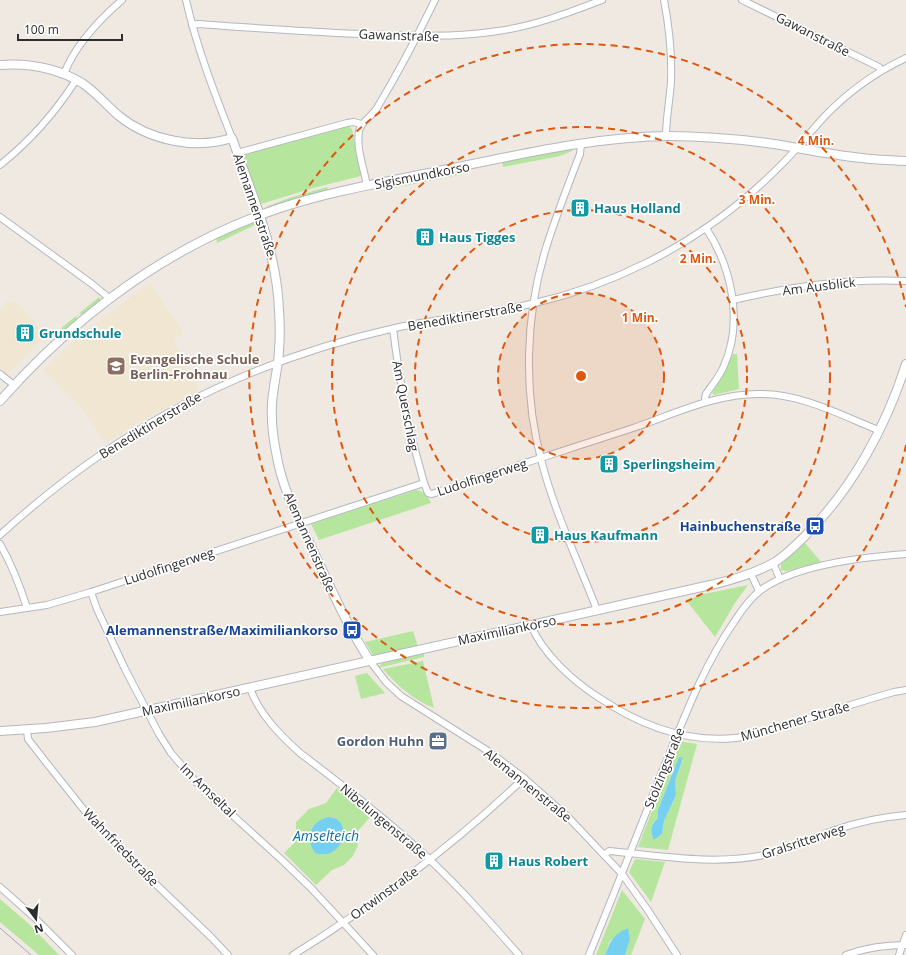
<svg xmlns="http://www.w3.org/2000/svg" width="906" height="955" viewBox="0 0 906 955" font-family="'Open Sans',sans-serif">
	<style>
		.education { fill: #f0e6d1 }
		.green { fill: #b6e59e; fill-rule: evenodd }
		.water { fill: #75cff0 }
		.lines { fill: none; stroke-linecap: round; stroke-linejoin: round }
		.street-casing { stroke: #b4b7c1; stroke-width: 8 }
		.secondary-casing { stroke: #b4b7c1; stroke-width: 10 }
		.street { stroke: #fff; stroke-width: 6 }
		.secondary { stroke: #fff; stroke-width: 8 }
		.tram { stroke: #a3a6b8; stroke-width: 1 }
		.ring { fill: none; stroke: #df570e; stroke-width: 2; stroke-dasharray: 7 5 }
		.labels { text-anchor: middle; stroke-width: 3.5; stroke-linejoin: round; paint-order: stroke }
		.street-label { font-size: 13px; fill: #2e2e2e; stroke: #fff }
		.culture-label { font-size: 13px; font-weight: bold; fill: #0d838f; stroke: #fff; text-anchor: start }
		.education-label { font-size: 13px; font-weight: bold; fill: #785e54; stroke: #fff; text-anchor: start }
		.transit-label { font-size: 13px; font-weight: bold; fill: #164399; stroke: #fff; text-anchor: end }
		.service-label { font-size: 13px; font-weight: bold; fill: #4e5e75; stroke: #fff; text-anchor: end }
		.water-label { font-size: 14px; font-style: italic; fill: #0d6fa3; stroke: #fff }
		.centre { fill: #df570e; stroke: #fff; stroke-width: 2 }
		.ring-label { font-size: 12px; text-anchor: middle; font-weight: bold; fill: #df570e; stroke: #fff; stroke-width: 3.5; stroke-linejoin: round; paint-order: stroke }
	</style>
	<rect width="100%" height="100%" fill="#efe9e1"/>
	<g class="education">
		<polygon points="150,283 184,334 173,340 199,390 134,425 106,443 81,407 43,370 61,352 96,323"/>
		<polygon points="7,301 17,303 46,335 8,374 0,368 0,311"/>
	</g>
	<g class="green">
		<polygon points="347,126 350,127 352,129 361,176 313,188 261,204 244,159 246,154"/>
		<polygon points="569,149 572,149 572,151 560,156 503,167 502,162"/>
		<polygon points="461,171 463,174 393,188 393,184"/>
		<polygon points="327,187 328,191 267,209 266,207 289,198"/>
		<polygon points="252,223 254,223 255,225 217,243 216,238"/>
		<polygon points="99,297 101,300 82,315 80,313 76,317 77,319 57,337 54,334"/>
		<polygon points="733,354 737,354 739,389 714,395 712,393 721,379"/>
		<path d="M416 490C423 491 428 495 431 503L319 540 311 524Z"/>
		<polygon points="805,543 821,562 787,571 781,570 781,564"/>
		<polygon points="748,585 735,603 715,637 686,600 704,594"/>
		<polygon points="413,631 418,647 375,656 373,655 365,642"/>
		<polygon points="424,653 424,657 378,668 382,663"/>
		<path d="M423 661 434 708C413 700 397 685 383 669Z"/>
		<polygon points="367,673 385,693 361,699 355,676"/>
		<path d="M679 741 697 744 668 850 638 847ZM679 757 683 759 675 781 676 795 664 821 662 834 654 840C650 831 650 825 658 818V810Z"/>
		<path d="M337 788 371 816 357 832 358 845 353 856 344 865 332 870 316 885 284 853 296 841V822L309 809 326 803ZM328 817C336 817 341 821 343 829L324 855 315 853 309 837 312 827Z"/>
		<polygon points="635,859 665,862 651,902 629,872"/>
		<polygon points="622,890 645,919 631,955 625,955 630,939 627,928 610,941 605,955 596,955"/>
		<polygon points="0,899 29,924 59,955 39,955 0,922"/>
	</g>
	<g class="water">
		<path d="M679 757 683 758 675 781 676 795 664 821 662 834 654 840C650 831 650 826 658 818V810Z"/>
		<path d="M328 817C355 817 344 863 315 853 304 836 310 823 328 817Z"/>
		<path d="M628 928 630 939 625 955H605C611 940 613 935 628 928Z"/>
	</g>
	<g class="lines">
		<g class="street-casing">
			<g id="street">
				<path d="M186 0C197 48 214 92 232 138"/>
				<path d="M664 0C669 26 672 54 671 81 670 99 666 118 666 136"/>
				<polyline points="742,0 879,67 881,71"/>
				<path d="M192 25 198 24C253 28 309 32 364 34 409 36 453 38 498 31 534 26 568 13 602 0"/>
				<path d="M64 74C75 45 99 20 122 0"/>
				<path d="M581 144 580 154C568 185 556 216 546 248 525 316 523 394 542 463 555 513 578 561 597 610"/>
				<polyline points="237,153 347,123 354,122 361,124"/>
				<path d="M0 165C30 141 55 113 76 80"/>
				<path d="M367 186C364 168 356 149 359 131 361 121 372 117 377 108 398 73 417 37 435 0"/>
				<polyline points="0,217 92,284 109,298"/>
				<path d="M733 300C790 287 847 278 906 281"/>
				<path d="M393 329C399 381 409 432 424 483"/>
				<polyline points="0,374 14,385"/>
				<path d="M706 402 705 398 706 394C712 385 719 377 723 368 744 323 732 268 706 228"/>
				<path d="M0 535C116 429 242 362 395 328 442 318 489 314 535 303 574 294 612 280 648 262 698 237 744 203 783 163 798 148 811 131 825 116 848 92 876 72 906 58"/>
				<path d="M0 544C12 565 20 586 27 608"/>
				<polyline points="773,563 780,579"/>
				<polyline points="751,574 759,591"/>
				<polyline points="91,592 97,609 125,669 159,734 171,753 196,782 284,862 311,888 373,955"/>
				<path d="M0 612 47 605 91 592 424 483 428 493 432 494C499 471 566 450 633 428 674 414 717 393 761 394 802 394 841 415 878 430"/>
				<path d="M531 625C542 653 573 681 598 697 638 724 686 743 735 738 756 736 776 728 796 722 829 712 862 701 894 692L906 690"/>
				<polyline points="370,661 386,682 401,696 488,751 524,778 568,817 622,874 647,909 677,955"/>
				<path d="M250 688C259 714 280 735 300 753 345 787 389 821 429 859 461 889 490 922 519 955"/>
				<polyline points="27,730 28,739 45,761 84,810 142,871 211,937 228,955"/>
				<path d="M604 855 609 851C662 856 716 866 769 854 792 849 813 838 835 830 858 822 882 817 906 815"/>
				<polyline points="0,887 35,918 72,955"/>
				<path d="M293 955C375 904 454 845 524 778"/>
				<path d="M589 955C614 894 638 833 662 772 683 721 702 668 734 622 741 611 750 598 761 590 795 565 864 557 906 554"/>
				<path d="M846 955C865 948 885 945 906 945"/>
				<polyline points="899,955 906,935"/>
			</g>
		</g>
		<g class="secondary-casing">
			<g id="secondary">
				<path d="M0 65C29 63 57 68 82 83 96 92 106 105 119 116 149 140 194 150 232 138 252 195 277 250 279 311 280 324 280 338 279 351 278 369 273 386 272 404 271 420 273 437 276 452 282 490 301 525 317 559 333 593 349 629 370 661"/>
				<path d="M0 401C77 314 169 245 280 208 338 189 398 180 458 167 527 153 596 137 667 136 703 136 739 139 774 144 804 149 832 155 862 158 876 160 891 160 906 161"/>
				<path d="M0 731 46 728 95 722 715 584C736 579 756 573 775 562 786 555 796 545 805 536 852 489 886 427 906 364"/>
			</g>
		</g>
		<use href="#street" class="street"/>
		<use href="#secondary" class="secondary"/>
		<polyline class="tram" points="0,928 31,955"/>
	</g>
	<circle cx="581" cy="376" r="83" fill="#df570e" fill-opacity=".12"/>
	<g class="ring">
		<circle cx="581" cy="376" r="83"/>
		<circle cx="581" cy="376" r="166"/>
		<circle cx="581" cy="376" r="249"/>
		<path d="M906 445A332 332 0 1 1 906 307"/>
	</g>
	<defs>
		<g id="building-square" transform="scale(1)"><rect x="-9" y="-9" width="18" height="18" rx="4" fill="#0f9aa8" stroke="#fff"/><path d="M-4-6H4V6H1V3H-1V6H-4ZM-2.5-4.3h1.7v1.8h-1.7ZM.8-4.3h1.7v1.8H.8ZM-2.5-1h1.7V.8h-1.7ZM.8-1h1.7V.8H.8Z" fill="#fff"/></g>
		<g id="school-square" transform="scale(1)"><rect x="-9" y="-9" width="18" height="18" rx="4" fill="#8d6e63" stroke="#fff"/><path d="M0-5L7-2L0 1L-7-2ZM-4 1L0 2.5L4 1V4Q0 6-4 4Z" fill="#fff"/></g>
		<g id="bus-square" transform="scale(1)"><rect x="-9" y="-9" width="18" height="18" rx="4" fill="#1a4fb4" stroke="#fff"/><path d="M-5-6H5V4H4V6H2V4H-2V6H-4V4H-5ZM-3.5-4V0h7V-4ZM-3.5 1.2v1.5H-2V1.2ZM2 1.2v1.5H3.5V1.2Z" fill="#fff"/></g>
		<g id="office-square" transform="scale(1)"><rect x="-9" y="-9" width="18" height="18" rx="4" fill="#5c6f8a" stroke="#fff"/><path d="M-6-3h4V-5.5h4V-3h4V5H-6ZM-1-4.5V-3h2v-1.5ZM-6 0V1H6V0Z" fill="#fff"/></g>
	</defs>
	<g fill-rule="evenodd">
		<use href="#building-square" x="580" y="208"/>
		<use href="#building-square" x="425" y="237"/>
		<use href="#building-square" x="25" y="333"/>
		<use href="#school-square" x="116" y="366"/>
		<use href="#building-square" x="609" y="464"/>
		<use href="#bus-square" x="815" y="526"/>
		<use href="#building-square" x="540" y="535"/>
		<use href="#bus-square" x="352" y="630"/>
		<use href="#office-square" x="438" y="741"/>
		<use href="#building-square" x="494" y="861"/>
	</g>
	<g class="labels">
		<g class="street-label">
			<text transform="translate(813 34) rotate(27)" y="5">Gawanstraße</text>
			<text transform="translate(399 35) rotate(2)" y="5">Gawanstraße</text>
			<text transform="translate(422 175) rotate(-11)" y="5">Sigismundkorso</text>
			<text transform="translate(255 205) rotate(71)" y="5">Alemannenstraße</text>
			<text transform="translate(819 286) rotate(-7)" y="5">Am Ausblick</text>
			<text transform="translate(465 316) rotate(-10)" y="5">Benediktinerstraße</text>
			<text transform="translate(406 406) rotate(79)" y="5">Am Querschlag</text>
			<text transform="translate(150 425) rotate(-31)" y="5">Benediktinerstraße</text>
			<text transform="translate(482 477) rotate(-18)" y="5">Ludolfingerweg</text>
			<text transform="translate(310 542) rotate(66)" y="5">Alemannenstraße</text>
			<text transform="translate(169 566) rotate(-18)" y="5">Ludolfingerweg</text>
			<text transform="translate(507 630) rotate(-12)" y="5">Maximiliankorso</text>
			<text transform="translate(191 701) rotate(-12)" y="5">Maximiliankorso</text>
			<text transform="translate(795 721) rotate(-16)" y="5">Münchener Straße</text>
			<text transform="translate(664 768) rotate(-68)" y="5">Stolzingstraße</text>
			<text transform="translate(528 785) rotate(39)" y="5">Alemannenstraße</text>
			<text transform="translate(208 790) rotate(44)" y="5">Im Amseltal</text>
			<text transform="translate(384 821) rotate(40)" y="5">Nibelungenstraße</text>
			<text transform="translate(803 841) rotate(-18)" y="5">Gralsritterweg</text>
			<text transform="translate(121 847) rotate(46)" y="5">Wahnfriedstraße</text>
			<text transform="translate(384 893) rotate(-36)" y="5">Ortwinstraße</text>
		</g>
		<g class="culture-label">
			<text x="594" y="213">Haus Holland</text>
			<text x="439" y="242">Haus Tigges</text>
			<text x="39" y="338">Grundschule</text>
			<text x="623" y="469">Sperlingsheim</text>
			<text x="554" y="540">Haus Kaufmann</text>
			<text x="508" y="866">Haus Robert</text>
		</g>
		<g class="education-label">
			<text x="130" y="364">Evangelische Schule<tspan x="130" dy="15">Berlin-Frohnau</tspan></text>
		</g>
		<g class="transit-label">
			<text x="801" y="531">Hainbuchenstraße</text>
			<text x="338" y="635">Alemannenstraße/Maximiliankorso</text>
		</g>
		<g class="service-label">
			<text x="424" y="746">Gordon Huhn</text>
		</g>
		<g class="water-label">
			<text x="326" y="841">Amselteich</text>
		</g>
	</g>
	<circle cx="581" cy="376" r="6" class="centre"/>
	<g class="ring-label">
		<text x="816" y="145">4 Min.</text>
		<text x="757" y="204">3 Min.</text>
		<text x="698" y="263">2 Min.</text>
		<text x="640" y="322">1 Min.</text>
	</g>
	<g transform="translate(36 919) rotate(164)" stroke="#ffffff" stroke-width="3" paint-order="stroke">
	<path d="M0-3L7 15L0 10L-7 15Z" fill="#2e2e2e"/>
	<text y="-6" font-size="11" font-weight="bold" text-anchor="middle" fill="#2e2e2e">N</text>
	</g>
	<path d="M18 34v6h104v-6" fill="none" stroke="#2e2e2e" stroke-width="2"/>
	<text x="24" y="34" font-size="12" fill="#2e2e2e" stroke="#ffffff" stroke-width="3" paint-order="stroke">100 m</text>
</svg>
